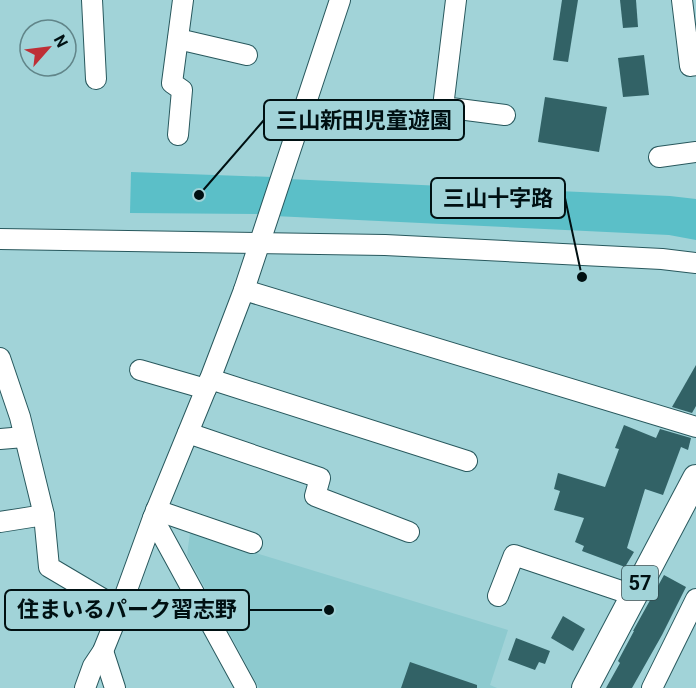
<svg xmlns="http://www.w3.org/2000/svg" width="696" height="688" viewBox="0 0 696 688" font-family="Roboto,'Noto Sans JP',sans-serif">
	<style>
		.built { fill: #8dcacf }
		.green { fill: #5bbfc8 }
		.building { fill: #326266 }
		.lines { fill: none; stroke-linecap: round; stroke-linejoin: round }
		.minor-casing { stroke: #28585d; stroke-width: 22 }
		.major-casing { stroke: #28585d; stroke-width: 28 }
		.minor { stroke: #fff; stroke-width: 20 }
		.major { stroke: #fff; stroke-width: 26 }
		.labels { text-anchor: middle; stroke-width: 6; stroke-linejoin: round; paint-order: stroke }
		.shield { fill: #a1d3d8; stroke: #304a4d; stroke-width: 1.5 }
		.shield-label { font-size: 20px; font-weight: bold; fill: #001012 }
		.leader { fill: none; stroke: #001012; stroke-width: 2 }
		.callout-dot { fill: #001012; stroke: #a1d3d8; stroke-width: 2 }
		.callout { fill: #a1d3d8; stroke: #001012; stroke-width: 2 }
		.callout-label { font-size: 22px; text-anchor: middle; font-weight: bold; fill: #001012 }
	</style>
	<rect width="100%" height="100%" fill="#a1d3d8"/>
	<polygon class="built" points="190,533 508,630 490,685 497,688 259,688 187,555"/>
	<g class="green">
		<polygon points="131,172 272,177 262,214 130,213"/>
		<polygon points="288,179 670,196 696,199 696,240 669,235 274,216"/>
	</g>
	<g class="building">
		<polygon points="562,0 578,0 568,62 553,60"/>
		<polygon points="620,0 636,0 638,27 623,28"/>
		<polygon points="644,55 649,95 623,97 618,58"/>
		<polygon points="545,97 607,107 599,152 538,142"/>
		<polygon points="696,365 696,406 692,413 672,407"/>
		<polygon points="624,425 656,438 660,429 691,438 688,450 681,447 663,495 645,489 627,548 634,552 625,567 582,551 584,546 575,542 584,518 554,510 560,491 554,489 558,473 605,487 619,449 615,448"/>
		<polygon points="664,575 686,587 662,635 632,688 606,688 620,663 618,661 634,631 633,631"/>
		<polygon points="563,616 585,629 573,651 551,638"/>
		<polygon points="516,638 550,651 545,664 539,662 535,670 508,660"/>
		<polygon points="410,662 477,685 477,688 401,688"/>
	</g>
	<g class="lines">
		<g class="minor-casing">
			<g id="minor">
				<polyline points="92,0 96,79"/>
				<polyline points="456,0 443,107 505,115"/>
				<polyline points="682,0 690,66 696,65"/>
				<polyline points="178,39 247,55"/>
				<polyline points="178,135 182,90 172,83 183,0"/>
				<polyline points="659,157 696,152"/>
				<polyline points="0,239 385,245 662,259 696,263"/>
				<polyline points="244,290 696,427"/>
				<polyline points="0,358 20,417 44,515 49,567 120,609"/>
				<polyline points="140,370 206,389"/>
				<polyline points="210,379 467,461"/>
				<polyline points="188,433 320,478 315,496 409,532"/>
				<polyline points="0,439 24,437"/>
				<polyline points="156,510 252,543"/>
				<polyline points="153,518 246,688"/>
				<polyline points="0,522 44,515"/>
				<polyline points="498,596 514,555 633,595"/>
				<polyline points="103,651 115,688"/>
				<polyline points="85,688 93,666 103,651 120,609 153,518 210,379 244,290 340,0"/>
				<polyline points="652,688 696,599"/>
			</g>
		</g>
		<g class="major-casing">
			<polyline id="major" points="585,688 696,478"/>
		</g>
		<use href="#minor" class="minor"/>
		<use href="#major" class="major"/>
	</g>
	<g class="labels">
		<rect class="shield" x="622" y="566" width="36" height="34" rx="4.5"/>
		<g class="shield-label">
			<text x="640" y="590">57</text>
		</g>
	</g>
	<path class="leader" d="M199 195L264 120M582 277L565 198M329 610L249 610"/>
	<g class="callout-dot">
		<circle cx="199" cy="195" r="6"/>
		<circle cx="582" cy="277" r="6"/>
		<circle cx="329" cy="610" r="6"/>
	</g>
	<g class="callout">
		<rect x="264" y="100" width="200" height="40" rx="6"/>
		<rect x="431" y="178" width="134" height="40" rx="6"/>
		<rect x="5" y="590" width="244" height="40" rx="6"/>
	</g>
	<g class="callout-label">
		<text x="364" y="128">三山新田児童遊園</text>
		<text x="498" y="206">三山十字路</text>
		<text x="127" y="617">住まいるパーク習志野</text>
	</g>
	<g transform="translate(48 48) rotate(62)"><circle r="28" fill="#a1d3d8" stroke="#618589" stroke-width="1.5"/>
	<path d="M0-4.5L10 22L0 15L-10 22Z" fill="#be2f36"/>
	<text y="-9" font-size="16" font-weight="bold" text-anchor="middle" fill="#001012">N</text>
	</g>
</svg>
